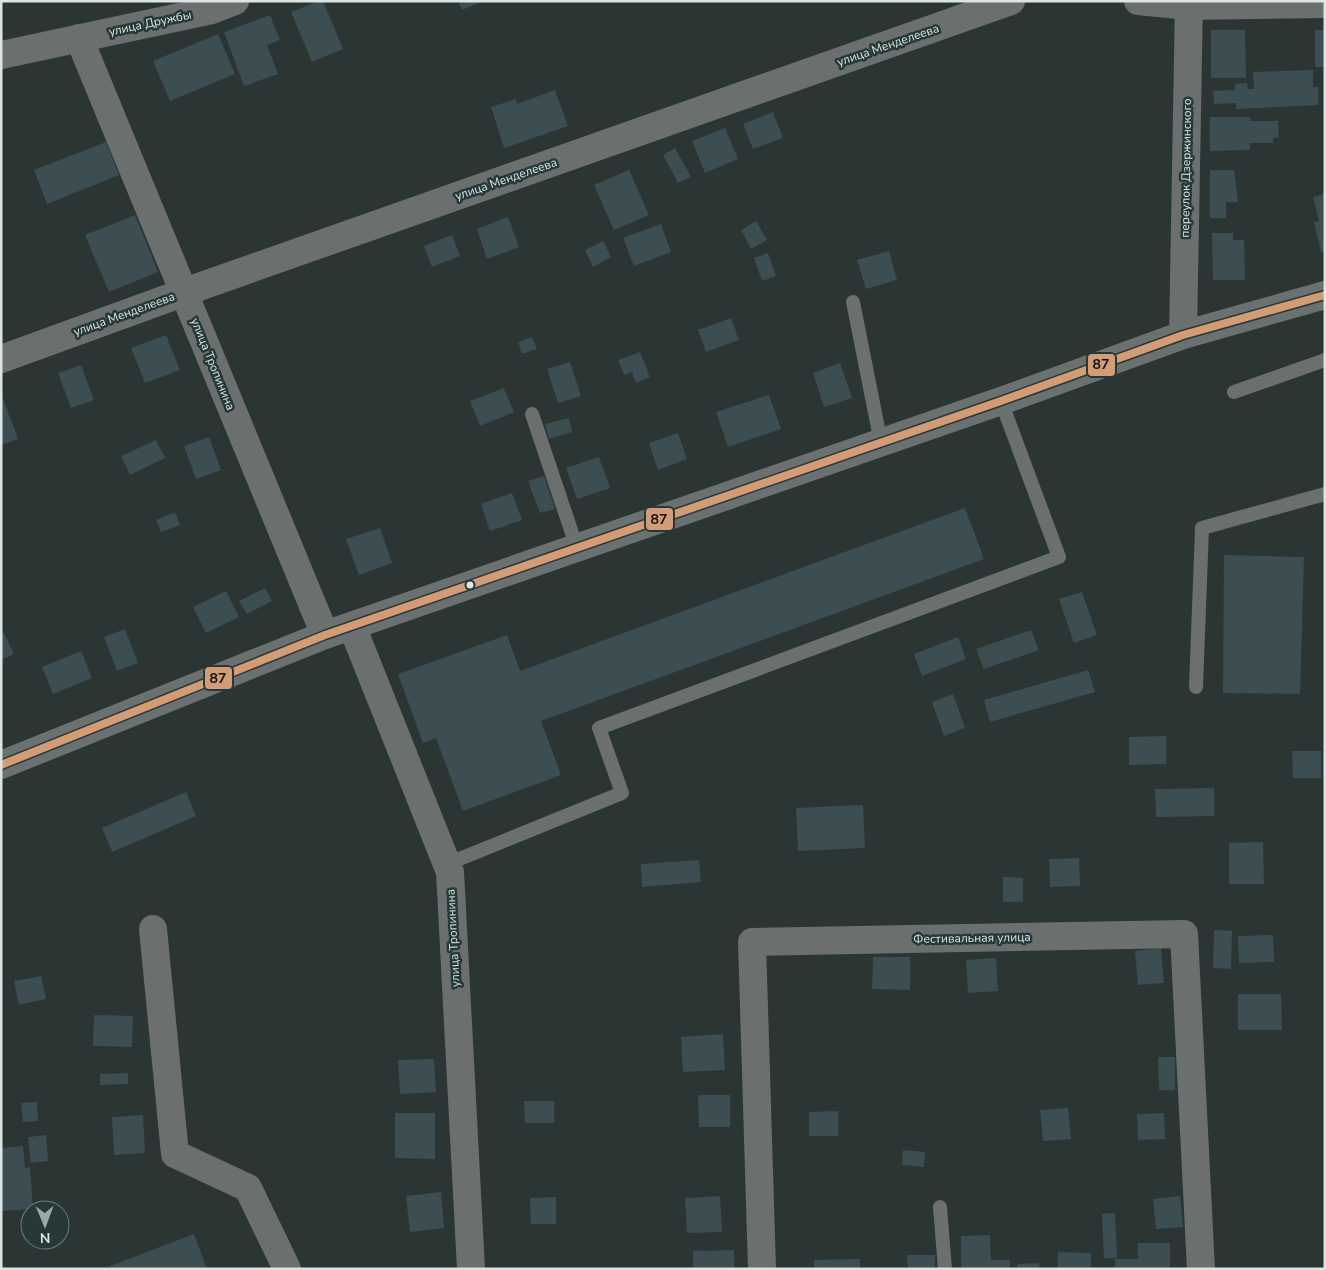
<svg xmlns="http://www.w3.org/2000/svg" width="1326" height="1270" viewBox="0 0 1326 1270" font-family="'Nunito Sans',sans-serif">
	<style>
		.building { fill: #3c4e51 }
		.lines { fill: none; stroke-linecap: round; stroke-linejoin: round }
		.service { stroke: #6b6f6e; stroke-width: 14 }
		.minor { stroke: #6b6f6e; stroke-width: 28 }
		.secondary { stroke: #6b7170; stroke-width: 28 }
		.bus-1-casing { stroke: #263938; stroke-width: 11 }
		.bus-1 { stroke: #d39c74; stroke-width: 8 }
		.bus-dot { fill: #dae5e4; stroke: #263938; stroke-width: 2 }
		.labels { text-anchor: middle; stroke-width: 5; stroke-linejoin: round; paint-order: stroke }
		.street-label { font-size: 12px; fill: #dae5e4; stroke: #263938 }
		.line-badge { stroke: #263938; stroke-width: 2 }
		.pale-badge-label { font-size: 14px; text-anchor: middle; font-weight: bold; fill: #111 }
	</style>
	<rect width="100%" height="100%" fill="#2a3534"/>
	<g class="building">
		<polygon points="319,1 323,1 343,49 312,62 291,12"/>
		<polygon points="458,1 484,1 462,10"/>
		<polygon points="270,15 280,40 267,45 278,74 244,86 224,32"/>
		<polygon points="1211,30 1245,30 1246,78 1211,78"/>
		<rect x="1315" y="30" width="10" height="37"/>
		<polygon points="218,34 235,74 170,101 153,61"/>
		<polygon points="1313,70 1313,87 1318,87 1318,105 1236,109 1236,103 1214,104 1213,91 1235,90 1235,84 1247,83 1248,89 1254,89 1253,72"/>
		<polygon points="555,90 568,126 504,148 491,107 516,99 517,104"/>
		<polygon points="773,112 783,138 753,149 743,124"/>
		<polygon points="1210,117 1250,117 1250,121 1278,121 1279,137 1273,138 1273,143 1250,143 1250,150 1210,151"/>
		<polygon points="725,128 738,159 705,173 692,141"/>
		<polygon points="106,142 119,175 47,204 34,170"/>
		<polygon points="675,148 691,177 678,183 663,155"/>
		<polygon points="629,170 649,215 614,230 594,185"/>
		<polygon points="1210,170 1234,170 1238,202 1226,202 1226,218 1210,218"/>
		<polygon points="1325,194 1325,251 1321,252 1314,222 1319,221 1313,197"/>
		<polygon points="135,215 158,272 109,292 85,235"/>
		<polygon points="508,217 519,247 487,259 477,229"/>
		<polygon points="756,221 767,240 751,249 741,230"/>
		<polygon points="661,224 671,252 634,266 623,238"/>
		<polygon points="1212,233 1233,233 1233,240 1244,240 1245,280 1213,280"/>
		<polygon points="452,235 460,256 432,267 424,246"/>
		<polygon points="603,241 611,257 593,267 585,250"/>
		<polygon points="889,251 897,280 866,289 857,260"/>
		<polygon points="768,253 776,276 762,281 754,258"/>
		<polygon points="731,318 739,340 706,352 698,330"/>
		<polygon points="166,335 180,370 145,383 131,348"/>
		<polygon points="532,337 537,349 522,354 518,342"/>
		<polygon points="640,352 650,377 636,383 632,372 624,375 618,360"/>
		<polygon points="570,362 581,396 558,403 547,369"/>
		<polygon points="840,363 852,398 824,407 813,373"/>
		<polygon points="81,365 94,400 71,408 58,373"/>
		<polygon points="504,388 514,412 480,426 470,401"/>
		<polygon points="1,393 18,439 1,445"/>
		<polygon points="769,395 781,429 728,447 716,412"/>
		<polygon points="569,418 572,432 549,439 545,424"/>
		<polygon points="678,433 687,459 658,470 649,443"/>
		<polygon points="209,437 221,470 196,479 184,446"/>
		<polygon points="156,440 165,458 130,475 121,456"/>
		<polygon points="599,457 610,488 577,499 566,468"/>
		<polygon points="544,476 555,509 540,513 528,481"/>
		<polygon points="512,493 522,520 490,531 481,504"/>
		<polygon points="965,508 984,559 541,721 561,775 463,811 436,738 423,743 398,674 507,635 520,671"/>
		<polygon points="175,512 180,525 161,532 156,520"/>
		<polygon points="380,528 392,563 359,575 346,539"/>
		<polygon points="1224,555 1304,557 1300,694 1223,693"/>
		<polygon points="265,588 272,601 247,614 239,601"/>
		<polygon points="226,591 239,617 206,633 193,607"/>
		<polygon points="1082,592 1097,635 1074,643 1059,599"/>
		<polygon points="125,629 138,663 117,671 104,637"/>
		<polygon points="1031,630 1039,650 984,669 976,649"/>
		<polygon points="4,633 14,654 1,660 1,634"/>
		<polygon points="958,637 966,659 922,676 914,654"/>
		<polygon points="81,651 92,678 53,694 42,667"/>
		<polygon points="1088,670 1095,692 990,722 984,700"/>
		<polygon points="953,694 965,728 944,736 932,702"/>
		<polygon points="1166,736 1166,764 1129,765 1129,737"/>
		<polygon points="1292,751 1321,751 1321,778 1293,778"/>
		<polygon points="1214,788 1214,816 1156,817 1155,789"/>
		<polygon points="186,792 196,816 112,852 102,828"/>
		<polygon points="863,805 865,848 798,851 796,808"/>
		<polygon points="1263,842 1264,884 1229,884 1229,843"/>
		<polygon points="1079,858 1080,886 1050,887 1049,859"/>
		<polygon points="699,860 701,882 642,887 641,864"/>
		<polygon points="1003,877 1023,878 1023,902 1003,902"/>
		<polygon points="1214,930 1232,931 1231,969 1213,968"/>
		<polygon points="1273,935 1274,962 1239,963 1238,936"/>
		<polygon points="1161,948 1164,983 1138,985 1135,951"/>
		<polygon points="873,957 910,957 910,990 872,989"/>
		<polygon points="996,958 998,991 968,993 966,960"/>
		<polygon points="41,976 46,999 19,1005 14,981"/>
		<polygon points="1238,994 1281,994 1282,1030 1238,1030"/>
		<polygon points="94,1015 133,1016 132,1047 93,1046"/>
		<polygon points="723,1034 725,1070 683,1072 681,1037"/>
		<polygon points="1158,1057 1175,1057 1175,1090 1159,1090"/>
		<polygon points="434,1059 436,1092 400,1094 398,1060"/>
		<polygon points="128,1073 128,1084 100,1085 100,1074"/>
		<polygon points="698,1095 730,1095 730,1127 699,1127"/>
		<polygon points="524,1101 554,1101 554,1123 525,1123"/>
		<polygon points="37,1102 38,1121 23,1122 21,1103"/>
		<polygon points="1068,1108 1071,1139 1043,1141 1040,1110"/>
		<polygon points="838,1111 838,1136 809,1136 809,1112"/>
		<polygon points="395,1113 435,1113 435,1159 395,1158"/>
		<polygon points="1164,1113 1165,1139 1138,1140 1137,1114"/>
		<polygon points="143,1115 145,1153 114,1155 112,1117"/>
		<polygon points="46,1135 48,1161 31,1163 28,1137"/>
		<polygon points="23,1146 25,1168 30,1167 33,1209 1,1211 1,1148"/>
		<polygon points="903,1150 925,1152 924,1167 902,1165"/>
		<polygon points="441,1192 444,1228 410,1232 406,1196"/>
		<polygon points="720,1196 722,1232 687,1233 685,1198"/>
		<polygon points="1180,1196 1183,1227 1156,1229 1153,1199"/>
		<polygon points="556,1197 556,1224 531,1224 530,1198"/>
		<polygon points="1115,1213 1117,1258 1104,1258 1102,1214"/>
		<polygon points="194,1234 207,1269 111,1269 110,1266"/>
		<polygon points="990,1235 991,1260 1010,1260 1010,1269 961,1269 961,1236"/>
		<polygon points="1138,1243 1170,1243 1170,1269 1115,1269 1115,1259 1138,1259"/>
		<polygon points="734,1250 734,1269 693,1269 693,1251"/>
		<polygon points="1058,1252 1091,1253 1091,1269 1058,1269"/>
		<polygon points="907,1255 935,1255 935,1269 908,1269"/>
		<polygon points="860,1259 860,1269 814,1269 814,1260"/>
		<polygon points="1039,1263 1040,1269 1017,1269 1017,1264"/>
	</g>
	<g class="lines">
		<g class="service">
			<polyline points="853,302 881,443"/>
			<polyline points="1234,392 1325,360"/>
			<polyline points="532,414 577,548"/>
			<polyline points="1196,687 1202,528 1325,494"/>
			<polyline points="447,864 622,793 599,728 1059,557 1001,401"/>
			<polyline points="940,1207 945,1269"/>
		</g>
		<g class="minor">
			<polyline points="1138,1 1189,6 1325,4"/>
			<polyline points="79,38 325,635"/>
			<polyline points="1,55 212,10 235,1"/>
			<polyline points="1183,335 1189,1"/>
			<polyline points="1,359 210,283 1011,1"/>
			<polyline points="352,626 450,872 471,1269"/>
			<polyline points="153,929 175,1154 248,1188 287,1269"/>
			<polyline points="762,1269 752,942 1184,934 1201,1269"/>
		</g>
		<polyline class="secondary" points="1,765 325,635 1001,401 1183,335 1325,295"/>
		<g class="bus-1-casing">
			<polyline id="bus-1" points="1,765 325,635 1001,401 1183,335 1325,295"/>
		</g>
		<use href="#bus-1" class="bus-1"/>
	</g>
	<circle class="bus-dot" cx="470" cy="585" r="4.5"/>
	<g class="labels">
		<g class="street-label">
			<text transform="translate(150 23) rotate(-12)" y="4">улица Дружбы</text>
			<text transform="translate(888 45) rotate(-19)" y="4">улица Менделеева</text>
			<text transform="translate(1186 168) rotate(-89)" y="4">переулок Дзержинского</text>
			<text transform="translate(506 179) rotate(-19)" y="4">улица Менделеева</text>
			<text transform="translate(124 314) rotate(-20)" y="4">улица Менделеева</text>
			<text transform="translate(213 364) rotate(68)" y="4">улица Тропинина</text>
			<text transform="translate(453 938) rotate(-93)" y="4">улица Тропинина</text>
			<text transform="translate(972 938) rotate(-1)" y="4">Фестивальная улица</text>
		</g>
	</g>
	<g class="line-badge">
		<rect x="1087" y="353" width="29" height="24" rx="5" fill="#d39c74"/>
		<rect x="645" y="507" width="29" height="24" rx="5" fill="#d39c74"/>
		<rect x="204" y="666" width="29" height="24" rx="5" fill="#d39c74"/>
	</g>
	<g class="pale-badge-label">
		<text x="1101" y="369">87</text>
		<text x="659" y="524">87</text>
		<text x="218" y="683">87</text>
	</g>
	<rect width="1326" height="1270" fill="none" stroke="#dae5e4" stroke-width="5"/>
	<g transform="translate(45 1225) rotate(179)"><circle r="24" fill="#263938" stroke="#6e7e7d"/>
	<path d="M0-4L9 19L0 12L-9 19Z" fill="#9ca7a6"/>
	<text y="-8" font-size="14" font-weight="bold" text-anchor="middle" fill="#dae5e4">N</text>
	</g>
</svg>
